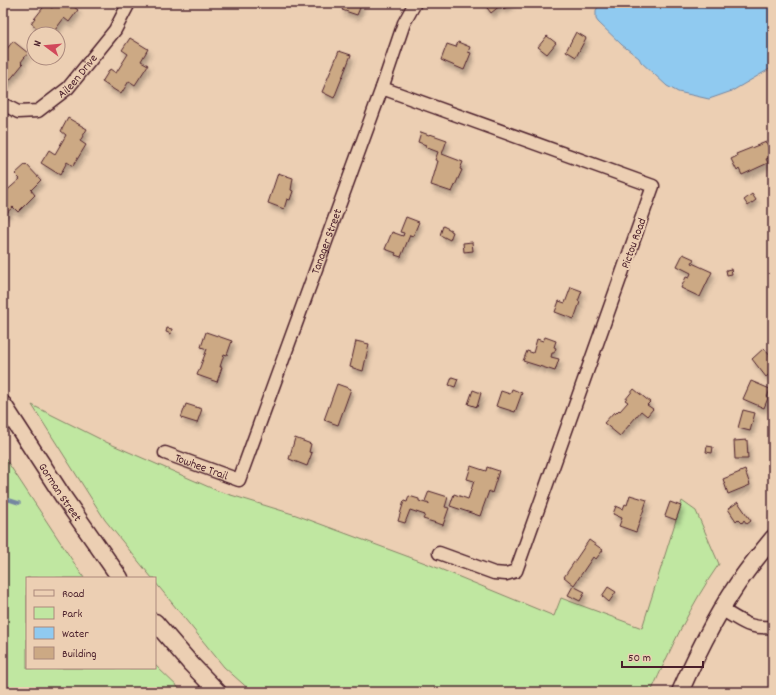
<svg xmlns="http://www.w3.org/2000/svg" width="776" height="695" viewBox="0 0 776 695" font-family="Dekko,sans-serif">
	<style>
		.green { fill: #c0e7a1; stroke: #858366 }
		.water { fill: #90caf0; stroke: #7486a1 }
		.lines { fill: none; stroke-linecap: round; stroke-linejoin: round }
		.stream { stroke: #7486a1; stroke-width: 3.5 }
		.building { fill: #cca984; stroke: #4a1f2b; filter: url(#shadow) }
		.minor-casing { stroke: #4a1f2b; stroke-width: 15 }
		.major-casing { stroke: #4a1f2b; stroke-width: 19 }
		.minor { stroke: #eccfb3; stroke-width: 12 }
		.major { stroke: #eccfb3; stroke-width: 16 }
		.labels { text-anchor: middle; stroke-width: 4; stroke-linejoin: round; paint-order: stroke }
		.street-label { font-size: 12px; fill: #4a1f2b; stroke: #eccfb3 }
	</style>
	<defs>
		<filter id="shadow"><feDropShadow dx="2.5" dy="4.5" stdDeviation="2" flood-color="#0004"/></filter>
	</defs>
	<rect width="100%" height="100%" fill="#eccfb3"/>
	<filter id="ink" filterUnits="userSpaceOnUse"><feTurbulence type="fractalNoise" baseFrequency=".025" numOctaves="2"/><feDisplacementMap in="SourceGraphic" scale="8" xChannelSelector="R" yChannelSelector="G"/><feConvolveMatrix kernelMatrix="1 2 1 2 8 2 1 2 1" color-interpolation-filters="sRGB"/></filter>
	<g filter="url(#ink)">
		<g class="green">
			<path d="M32 405 106 442 218 491 296 515 428 564 554 616 561 598 642 628 682 501 696 511 719 564C691 604 671 648 651 692H252L224 667 155 582V578H152L105 520Z"/>
			<polygon points="3,455 84,578 27,578 27,668 155,668 155,665 183,692 3,692"/>
		</g>
		<polygon class="water" points="601,3 773,3 773,67 732,91 709,99 678,92 667,86 641,62 639,58 622,45 598,22 596,19 596,10"/>
		<g class="lines">
			<polyline class="stream" points="3,498 19,503"/>
		</g>
		<g class="building">
			<polygon points="56,3 69,3 78,10 69,22 64,18 52,34 34,34 34,43 29,39 37,28 31,23 46,4 52,8"/>
			<polygon points="345,3 362,3 357,15 342,10"/>
			<polygon points="485,3 512,3 504,9 501,5 491,13 484,4"/>
			<polygon points="576,32 586,38 576,57 566,51"/>
			<polygon points="547,36 556,43 547,54 538,47"/>
			<polygon points="130,38 148,49 141,61 148,65 135,85 129,81 121,94 102,82 110,69 116,73 128,54 122,50"/>
			<polygon points="13,41 28,53 21,62 23,64 4,87 3,54"/>
			<polygon points="458,42 470,47 468,52 471,53 464,70 441,60 447,44 456,47"/>
			<polygon points="339,51 351,55 334,98 322,92"/>
			<polygon points="68,118 87,129 80,141 86,145 73,166 67,162 60,175 41,163 49,150 55,154 66,135 61,131"/>
			<polygon points="421,132 429,135 430,134 447,140 442,154 463,162 460,169 462,170 452,192 431,185 438,161 435,160 438,152 425,147 426,145 418,142"/>
			<polygon points="766,142 773,156 766,159 768,163 742,175 739,169 737,171 731,159 737,156 736,154"/>
			<polygon points="26,164 41,180 31,190 35,195 18,212 13,207 3,216 3,194 20,179 15,174"/>
			<polygon points="278,173 293,178 291,190 293,191 290,200 287,199 284,209 268,203"/>
			<polygon points="752,194 756,200 748,206 744,200"/>
			<polygon points="406,217 419,222 413,236 410,235 401,257 395,255 396,253 385,249 392,232 403,236 404,233 400,232"/>
			<polygon points="443,226 451,230 451,231 453,232 450,240 440,235"/>
			<polygon points="472,242 473,251 464,252 463,243"/>
			<polygon points="683,254 694,259 692,263 712,272 700,297 681,288 686,277 689,278 691,273 677,266"/>
			<polygon points="731,269 732,274 727,275 726,270"/>
			<polygon points="571,287 582,291 578,301 580,302 574,319 555,312 559,301 565,303"/>
			<polygon points="167,328 172,329 171,334 166,332"/>
			<polygon points="206,332 232,341 227,355 224,354 220,367 222,367 217,382 197,375 207,349 201,347"/>
			<polygon points="545,337 556,341 554,347 556,348 554,353 552,353 551,357 559,359 555,371 523,361 527,351 533,353 537,339 543,341"/>
			<polygon points="356,341 369,344 363,371 350,367"/>
			<polygon points="764,348 773,360 773,371 766,377 752,359"/>
			<polygon points="452,377 458,379 455,387 449,385"/>
			<polygon points="751,381 770,389 767,398 768,398 764,408 743,399"/>
			<polygon points="337,384 351,389 338,425 324,420"/>
			<polygon points="512,389 522,393 515,412 496,406 501,391 510,394"/>
			<polygon points="634,389 650,402 647,405 653,409 647,416 641,411 620,436 604,423 614,412 615,414 619,410 620,411 628,402 625,400"/>
			<polygon points="473,390 481,393 477,407 468,404"/>
			<polygon points="186,404 202,409 197,423 181,418"/>
			<polygon points="743,410 755,413 750,431 738,428"/>
			<polygon points="295,438 311,444 309,452 312,453 307,466 289,459"/>
			<polygon points="747,440 748,459 735,459 734,441"/>
			<polygon points="707,446 713,447 712,453 706,452"/>
			<polygon points="471,466 486,471 487,467 499,471 492,493 489,491 480,516 450,506 454,494 468,499 474,481 467,479"/>
			<polygon points="745,470 750,485 728,494 723,479"/>
			<polygon points="429,491 448,497 445,507 449,508 443,525 423,519 425,515 410,510 405,523 398,521 404,501 407,502 409,496 419,499 419,501 429,504 429,503 425,501"/>
			<polygon points="630,495 647,500 636,532 619,526 622,518 613,514 616,506 623,509 625,504 627,505"/>
			<polygon points="670,502 681,506 676,520 665,516"/>
			<polygon points="738,502 751,521 747,524 744,520 742,523 738,519 736,521 728,509"/>
			<polygon points="589,540 603,550 596,559 593,557 574,585 564,577"/>
			<polygon points="573,586 585,592 580,601 568,595"/>
			<polygon points="608,587 616,592 609,602 602,596"/>
		</g>
		<g class="lines">
			<g class="minor-casing">
				<g id="minor">
					<polyline points="382,88 653,186 516,571 506,574 494,573 439,553"/>
					<path id="s1" d="M3 104 18 112 38 111 68 88 115 30 129 3"/>
					<path id="s2" d="M165 453 239 480 382 88 404 23 415 3"/>
					<path d="M722 610C743 621 747 629 773 627"/>
				</g>
			</g>
			<g class="major-casing">
				<g id="major">
					<path id="s3" d="M3 404 64 498 120 578"/>
					<polyline points="155,622 191,664 218,692"/>
					<path d="M680 692C698 651 719 608 746 572 755 560 764 549 773 538"/>
				</g>
			</g>
			<use href="#minor" class="minor"/>
			<use href="#major" class="major"/>
		</g>
	</g>
	<g class="labels">
		<g class="street-label">
			<text dy="4" stroke="none"><textPath href="#s1" startOffset="90">Aileen Drive</textPath></text>
			<text dy="4" stroke="none"><textPath href="#s2" startOffset="333">Tanager Street</textPath></text>
			<text transform="translate(633 243) rotate(-70)" y="4">Pictou Road</text>
			<text dy="4" stroke="none"><textPath href="#s2" startOffset="39">Towhee Trail</textPath></text>
			<text dy="4" stroke="none"><textPath href="#s3" startOffset="105">Gorman Street</textPath></text>
		</g>
	</g>
	<rect width="776" height="695" fill="none" stroke="#eccfb3" stroke-width="16"/>
	<rect x="8" y="8" width="760" height="679" fill="none" stroke="#4a1f2b" stroke-width="1.5" filter="url(#ink)"/>
	<rect x="26" y="577" width="130" height="92" fill="#eccfb3" stroke="#ab897d"/>
	<rect x="34" y="590" width="20" height="6" fill="#eccfb3" stroke="#ab897d"/>
	<text x="62" y="597" font-size="12" fill="#4a1f2b">Road</text>
	<rect x="34" y="607" width="20" height="12" fill="#c0e7a1" stroke="#ab897d"/>
	<text x="62" y="617" font-size="12" fill="#4a1f2b">Park</text>
	<rect x="34" y="627" width="20" height="12" fill="#90caf0" stroke="#ab897d"/>
	<text x="62" y="637" font-size="12" fill="#4a1f2b">Water</text>
	<rect x="34" y="647" width="20" height="12" fill="#cca984" stroke="#ab897d"/>
	<text x="62" y="657" font-size="12" fill="#4a1f2b">Building</text>
	<g transform="translate(46 46) rotate(286)"><circle r="19" fill="#eccfb3" stroke="#ab897d"/>
	<path d="M0-3L7 15L0 10L-7 15Z" fill="#d1495b"/>
	<text y="-6" font-size="11" font-weight="bold" text-anchor="middle" fill="#4a1f2b">N</text>
	</g>
	<path d="M622 661v6h81v-6" fill="none" stroke="#4a1f2b" stroke-width="2"/>
	<text x="628" y="661" font-size="12" fill="#4a1f2b" stroke="#eccfb3" stroke-width="3" paint-order="stroke">50 m</text>
</svg>
